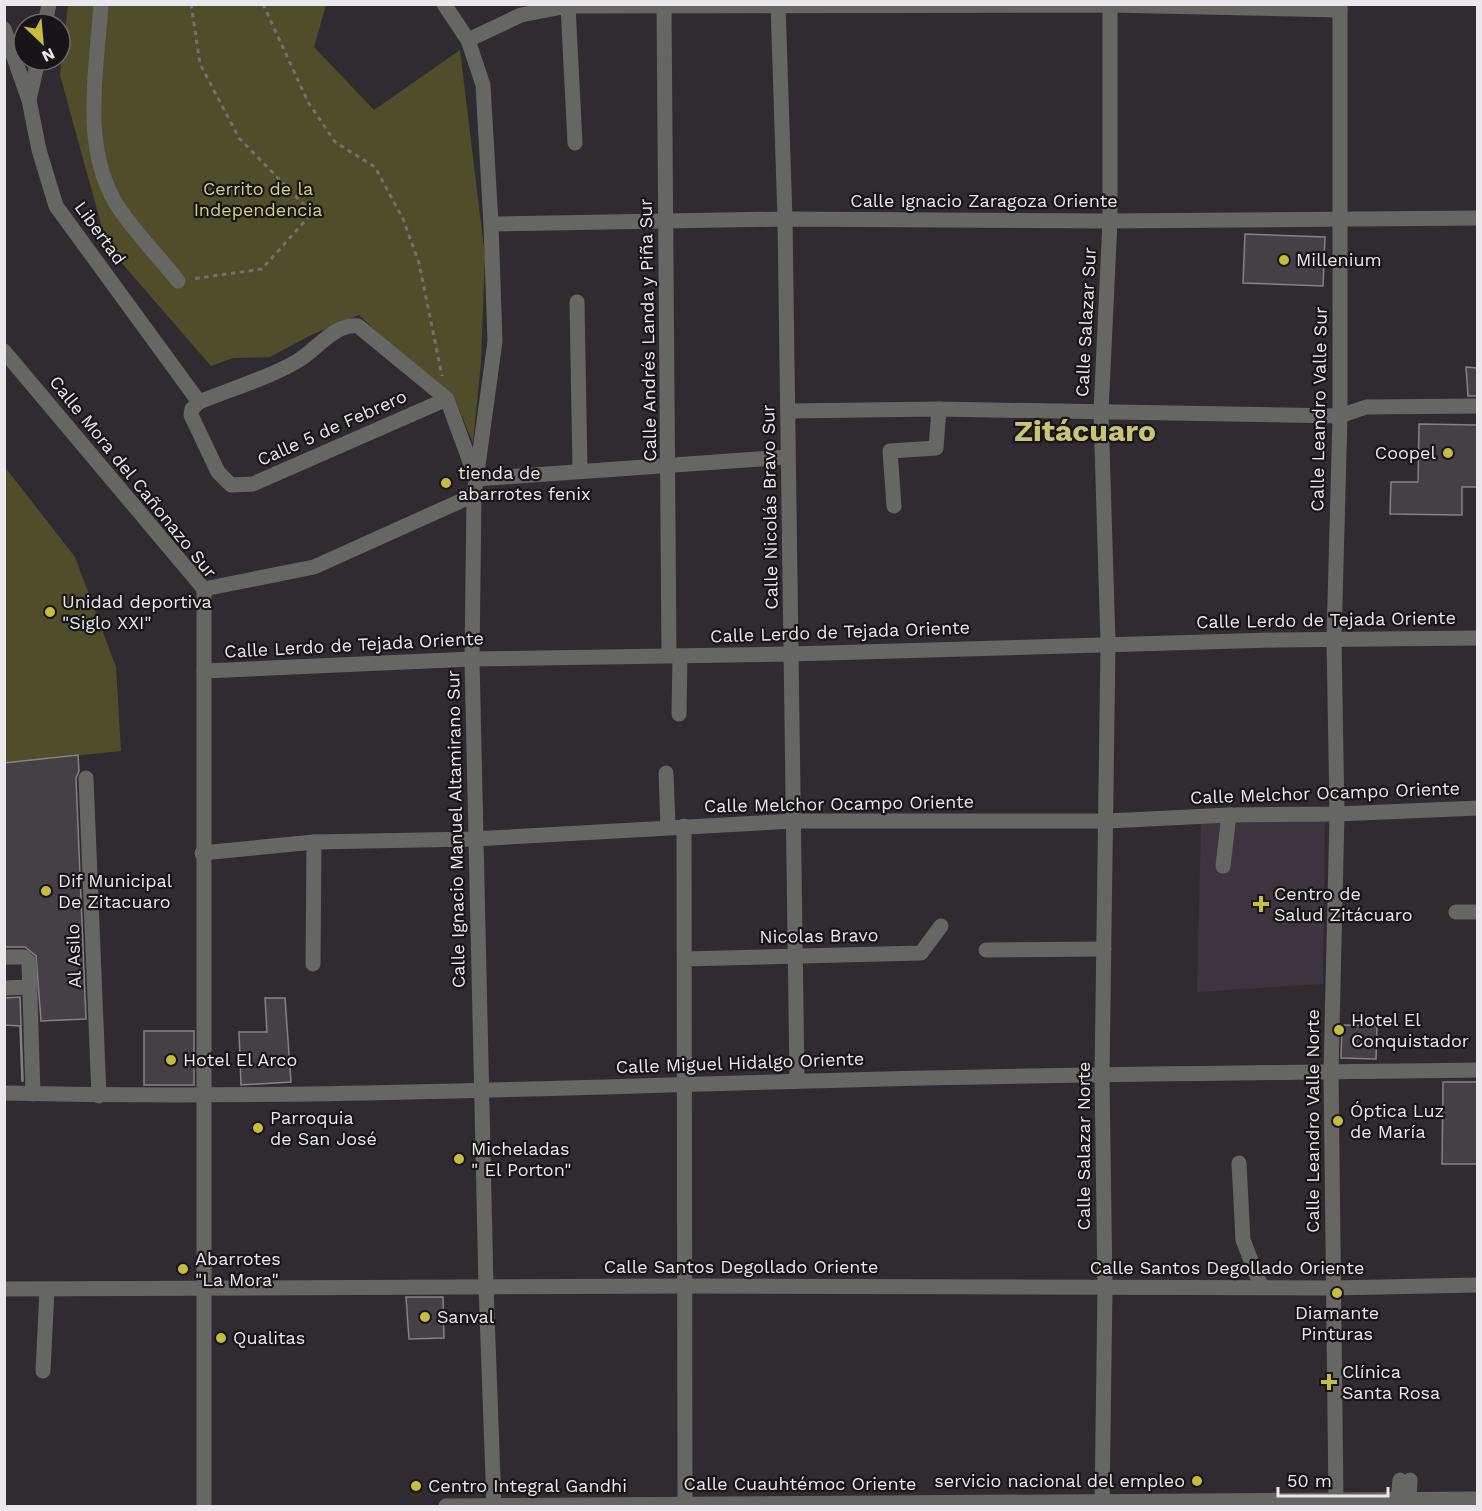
<svg xmlns="http://www.w3.org/2000/svg" width="1482" height="1511" viewBox="0 0 1482 1511" font-family="'Work Sans',sans-serif">
	<style>
		.built { fill: #3c343e }
		.green { fill: #504d2a }
		.building { fill: #454046; stroke: #868187; stroke-width: 1.5 }
		.lines { fill: none; stroke-linecap: round; stroke-linejoin: round }
		.path { stroke: #736f74; stroke-width: 3; stroke-dasharray: 4.5 4.5; stroke-linecap: butt }
		.minor { stroke: #666662; stroke-width: 15 }
		.poi-dot { fill: #c6bc3d; stroke: #171517; stroke-width: 2 }
		.labels { text-anchor: middle; stroke-width: 4.5; stroke-linejoin: round; paint-order: stroke }
		.park-label { font-size: 18px; fill: #d3cf86; stroke: #171517 }
		.street-label { font-size: 18px; fill: #ebe8eb; stroke: #171517 }
		.poi-label { font-size: 18px; fill: #ebe8eb; stroke: #171517; text-anchor: start }
		.town-label { font-size: 30px; font-weight: bold; fill: #cac476; stroke: #171517 }
	</style>
	<rect width="100%" height="100%" fill="#302b31"/>
	<polygon class="built" points="1325,819 1323,984 1197,992 1201,823"/>
	<g class="green">
		<polygon points="68,5 326,5 314,47 374,110 460,50 485,257 481,362 473,443 453,395 447,399 359,315 311,335 270,357 233,358 211,366 107,246 60,75"/>
		<polygon points="4,466 75,557 116,667 121,751 5,763"/>
	</g>
	<g class="building">
		<polygon points="1245,234 1325,237 1323,286 1243,283"/>
		<polygon points="1466,367 1478,368 1478,396 1468,396"/>
		<polygon points="1419,424 1478,425 1478,487 1462,487 1462,515 1390,514 1391,482 1418,482"/>
		<polygon points="78,755 79,771 76,778 86,1019 41,1021 36,956 25,947 4,947 4,763"/>
		<polygon points="20,997 23,1081 22,1081 20,1026 4,1025 4,998"/>
		<polygon points="265,998 285,998 291,1082 241,1085 239,1032 267,1032"/>
		<polygon points="1342,1025 1377,1026 1376,1059 1341,1058"/>
		<rect x="144" y="1031" width="50" height="54"/>
		<polygon points="1443,1082 1478,1082 1478,1164 1442,1164"/>
		<polygon points="406,1297 443,1297 444,1338 409,1339"/>
	</g>
	<g class="lines">
		<g class="path">
			<polyline points="191,4 200,64 239,138 312,213 262,269 192,279"/>
			<polyline points="263,4 308,102 335,142 375,167 403,219 419,263 442,376"/>
		</g>
		<g class="minor">
			<path d="M101 4C97 69 81 143 115 202 131 229 159 256 178 281"/>
			<polyline points="444,4 468,40 483,85 491,224 495,341 474,495 472,659 486,1286 494,1506"/>
			<polyline points="664,4 669,655"/>
			<polyline points="778,4 785,219 797,1081"/>
			<polyline points="568,6 575,143"/>
			<polyline points="45,24 49,4"/>
			<polyline points="4,29 29,100 39,150 56,206 199,402"/>
			<polyline points="468,40 521,15 568,6 1110,5 1340,10"/>
			<polyline points="29,100 38,60"/>
			<polyline points="491,224 785,219 1110,221 1478,218"/>
			<polyline points="577,302 580,470"/>
			<polyline points="4,351 204,589 204,1506"/>
			<path d="M447 399 253 484 231 485 218 472 191 415 192 409 199 402C228 390 274 376 299 360 317 349 335 323 358 326L447 399 474 473"/>
			<polyline points="788,411 939,409 1340,416 1366,407 1478,406"/>
			<polyline points="476,479 787,457"/>
			<polyline points="894,506 890,451 936,448 939,409"/>
			<polyline points="204,589 314,567 474,495"/>
			<polyline points="204,671 472,659 791,654 1276,640 1478,638"/>
			<polyline points="679,714 680,656"/>
			<polyline points="666,773 668,827"/>
			<polyline points="86,778 99,1096"/>
			<polyline points="684,826 685,1506"/>
			<polyline points="202,853 314,842 474,839 794,821 1108,821 1229,815 1337,814 1478,808"/>
			<polyline points="1223,866 1229,815"/>
			<polyline points="1456,912 1478,912"/>
			<polyline points="986,950 1104,949"/>
			<polyline points="4,957 24,957 29,962 33,1094"/>
			<polyline points="685,959 921,953 941,926"/>
			<polyline points="313,964 314,842"/>
			<polyline points="4,988 30,987"/>
			<path d="M4 1093C286 1100 567 1087 848 1080 1058 1074 1268 1073 1478 1070"/>
			<polyline points="1239,1163 1243,1240 1261,1286"/>
			<polyline points="4,1289 685,1286 1333,1288 1478,1285"/>
			<polyline points="43,1371 47,1290"/>
			<polyline points="1336,1499 1331,1072 1337,814 1334,639 1340,416 1340,4"/>
			<polyline points="1398,1499 1400,1480"/>
			<polyline points="1409,1499 1410,1480"/>
			<polyline points="446,1506 1478,1499"/>
			<polyline points="1102,1506 1105,1287 1102,1076 1108,643 1101,412 1110,221 1110,4"/>
		</g>
	</g>
	<g class="poi-dot">
		<circle cx="1284" cy="260" r="6"/>
		<circle cx="1448" cy="453" r="6"/>
		<circle cx="446" cy="483" r="6"/>
		<circle cx="50" cy="612" r="6"/>
		<circle cx="46" cy="891" r="6"/>
		<path d="M1258 895h6v6h6v6h-6v6h-6v-6h-6v-6h6z"/>
		<circle cx="1339" cy="1030" r="6"/>
		<circle cx="171" cy="1060" r="6"/>
		<circle cx="1338" cy="1121" r="6"/>
		<circle cx="258" cy="1128" r="6"/>
		<circle cx="459" cy="1159" r="6"/>
		<circle cx="183" cy="1269" r="6"/>
		<circle cx="1337" cy="1293" r="6"/>
		<circle cx="425" cy="1317" r="6"/>
		<circle cx="221" cy="1338" r="6"/>
		<path d="M1326 1373h6v6h6v6h-6v6h-6v-6h-6v-6h6z"/>
		<circle cx="1197" cy="1481" r="6"/>
		<circle cx="416" cy="1486" r="6"/>
	</g>
	<g class="labels">
		<g class="park-label">
			<text x="258" y="195">Cerrito de la<tspan x="258" dy="21">Independencia</tspan></text>
		</g>
		<g class="street-label">
			<text x="984" y="207">Calle Ignacio Zaragoza Oriente</text>
			<text transform="translate(100 233) rotate(54)" y="6">Libertad</text>
			<text transform="translate(1086 322) rotate(-87)" y="6">Calle Salazar Sur</text>
			<text transform="translate(648 330) rotate(-91)" y="6">Calle Andrés Landa y Piña Sur</text>
			<text transform="translate(1319 409) rotate(-89)" y="6">Calle Leandro Valle Sur</text>
			<text transform="translate(332 428) rotate(-24)" y="6">Calle 5 de Febrero</text>
			<text transform="translate(133 477) rotate(51)" y="6">Calle Mora del Cañonazo Sur</text>
			<text transform="translate(770 507) rotate(-91)" y="6">Calle Nicolás Bravo Sur</text>
			<text transform="translate(1326 620) rotate(-1)" y="6">Calle Lerdo de Tejada Oriente</text>
			<text transform="translate(840 632) rotate(-2)" y="6">Calle Lerdo de Tejada Oriente</text>
			<text transform="translate(354 645) rotate(-3)" y="6">Calle Lerdo de Tejada Oriente</text>
			<text transform="translate(1325 793) rotate(-2)" y="6">Calle Melchor Ocampo Oriente</text>
			<text transform="translate(839 804) rotate(-1)" y="6">Calle Melchor Ocampo Oriente</text>
			<text transform="translate(456 829) rotate(-91)" y="6">Calle Ignacio Manuel Altamirano Sur</text>
			<text transform="translate(819 936) rotate(-1)" y="6">Nicolas Bravo</text>
			<text transform="translate(74 956) rotate(-92)" y="6">Al Asilo</text>
			<text transform="translate(740 1063) rotate(-2)" y="6">Calle Miguel Hidalgo Oriente</text>
			<text transform="translate(1313 1121) rotate(-90)" y="6">Calle Leandro Valle Norte</text>
			<text transform="translate(1084 1146) rotate(-90)" y="6">Calle Salazar Norte</text>
			<text x="741" y="1273">Calle Santos Degollado Oriente</text>
			<text x="1227" y="1274">Calle Santos Degollado Oriente</text>
			<text x="800" y="1490">Calle Cuauhtémoc Oriente</text>
		</g>
		<g class="poi-label">
			<text x="1296" y="266">Millenium</text>
			<text x="1436" y="459" text-anchor="end">Coopel</text>
			<text x="458" y="479">tienda de<tspan x="458" dy="21">abarrotes fenix</tspan></text>
			<text x="62" y="608">Unidad deportiva<tspan x="62" dy="21">"Siglo XXI"</tspan></text>
			<text x="58" y="887">Dif Municipal<tspan x="58" dy="21">De Zitacuaro</tspan></text>
			<text x="1274" y="900">Centro de<tspan x="1274" dy="21">Salud Zitácuaro</tspan></text>
			<text x="1351" y="1026">Hotel El<tspan x="1351" dy="21">Conquistador</tspan></text>
			<text x="183" y="1066">Hotel El Arco</text>
			<text x="1350" y="1117">Óptica Luz<tspan x="1350" dy="21">de María</tspan></text>
			<text x="270" y="1124">Parroquia<tspan x="270" dy="21">de San José</tspan></text>
			<text x="471" y="1155">Micheladas<tspan x="471" dy="21">" El Porton"</tspan></text>
			<text x="195" y="1265">Abarrotes<tspan x="195" dy="21">"La Mora"</tspan></text>
			<text x="1337" y="1319" text-anchor="middle">Diamante<tspan x="1337" dy="21">Pinturas</tspan></text>
			<text x="437" y="1323">Sanval</text>
			<text x="233" y="1344">Qualitas</text>
			<text x="1342" y="1378">Clínica<tspan x="1342" dy="21">Santa Rosa</tspan></text>
			<text x="1185" y="1487" text-anchor="end">servicio nacional del empleo</text>
			<text x="428" y="1492">Centro Integral Gandhi</text>
		</g>
		<g class="town-label">
			<text x="1085" y="441">Zitácuaro</text>
		</g>
	</g>
	<rect width="1482" height="1511" fill="none" stroke="#ebe8eb" stroke-width="12"/>
	<g transform="translate(42 42) rotate(154)"><circle r="28" fill="#171517" stroke="#6c696c" stroke-width="1.5"/>
	<path d="M0-4.5L10 22L0 15L-10 22Z" fill="#c6bc3d"/>
	<text y="-9" font-size="16" font-weight="bold" text-anchor="middle" fill="#ebe8eb">N</text>
	</g>
	<path d="M1278 1487v9h110v-9" fill="none" stroke="#ebe8eb" stroke-width="3"/>
	<text x="1287" y="1487" font-size="18" fill="#ebe8eb" stroke="#171517" stroke-width="4.5" paint-order="stroke">50 m</text>
</svg>
